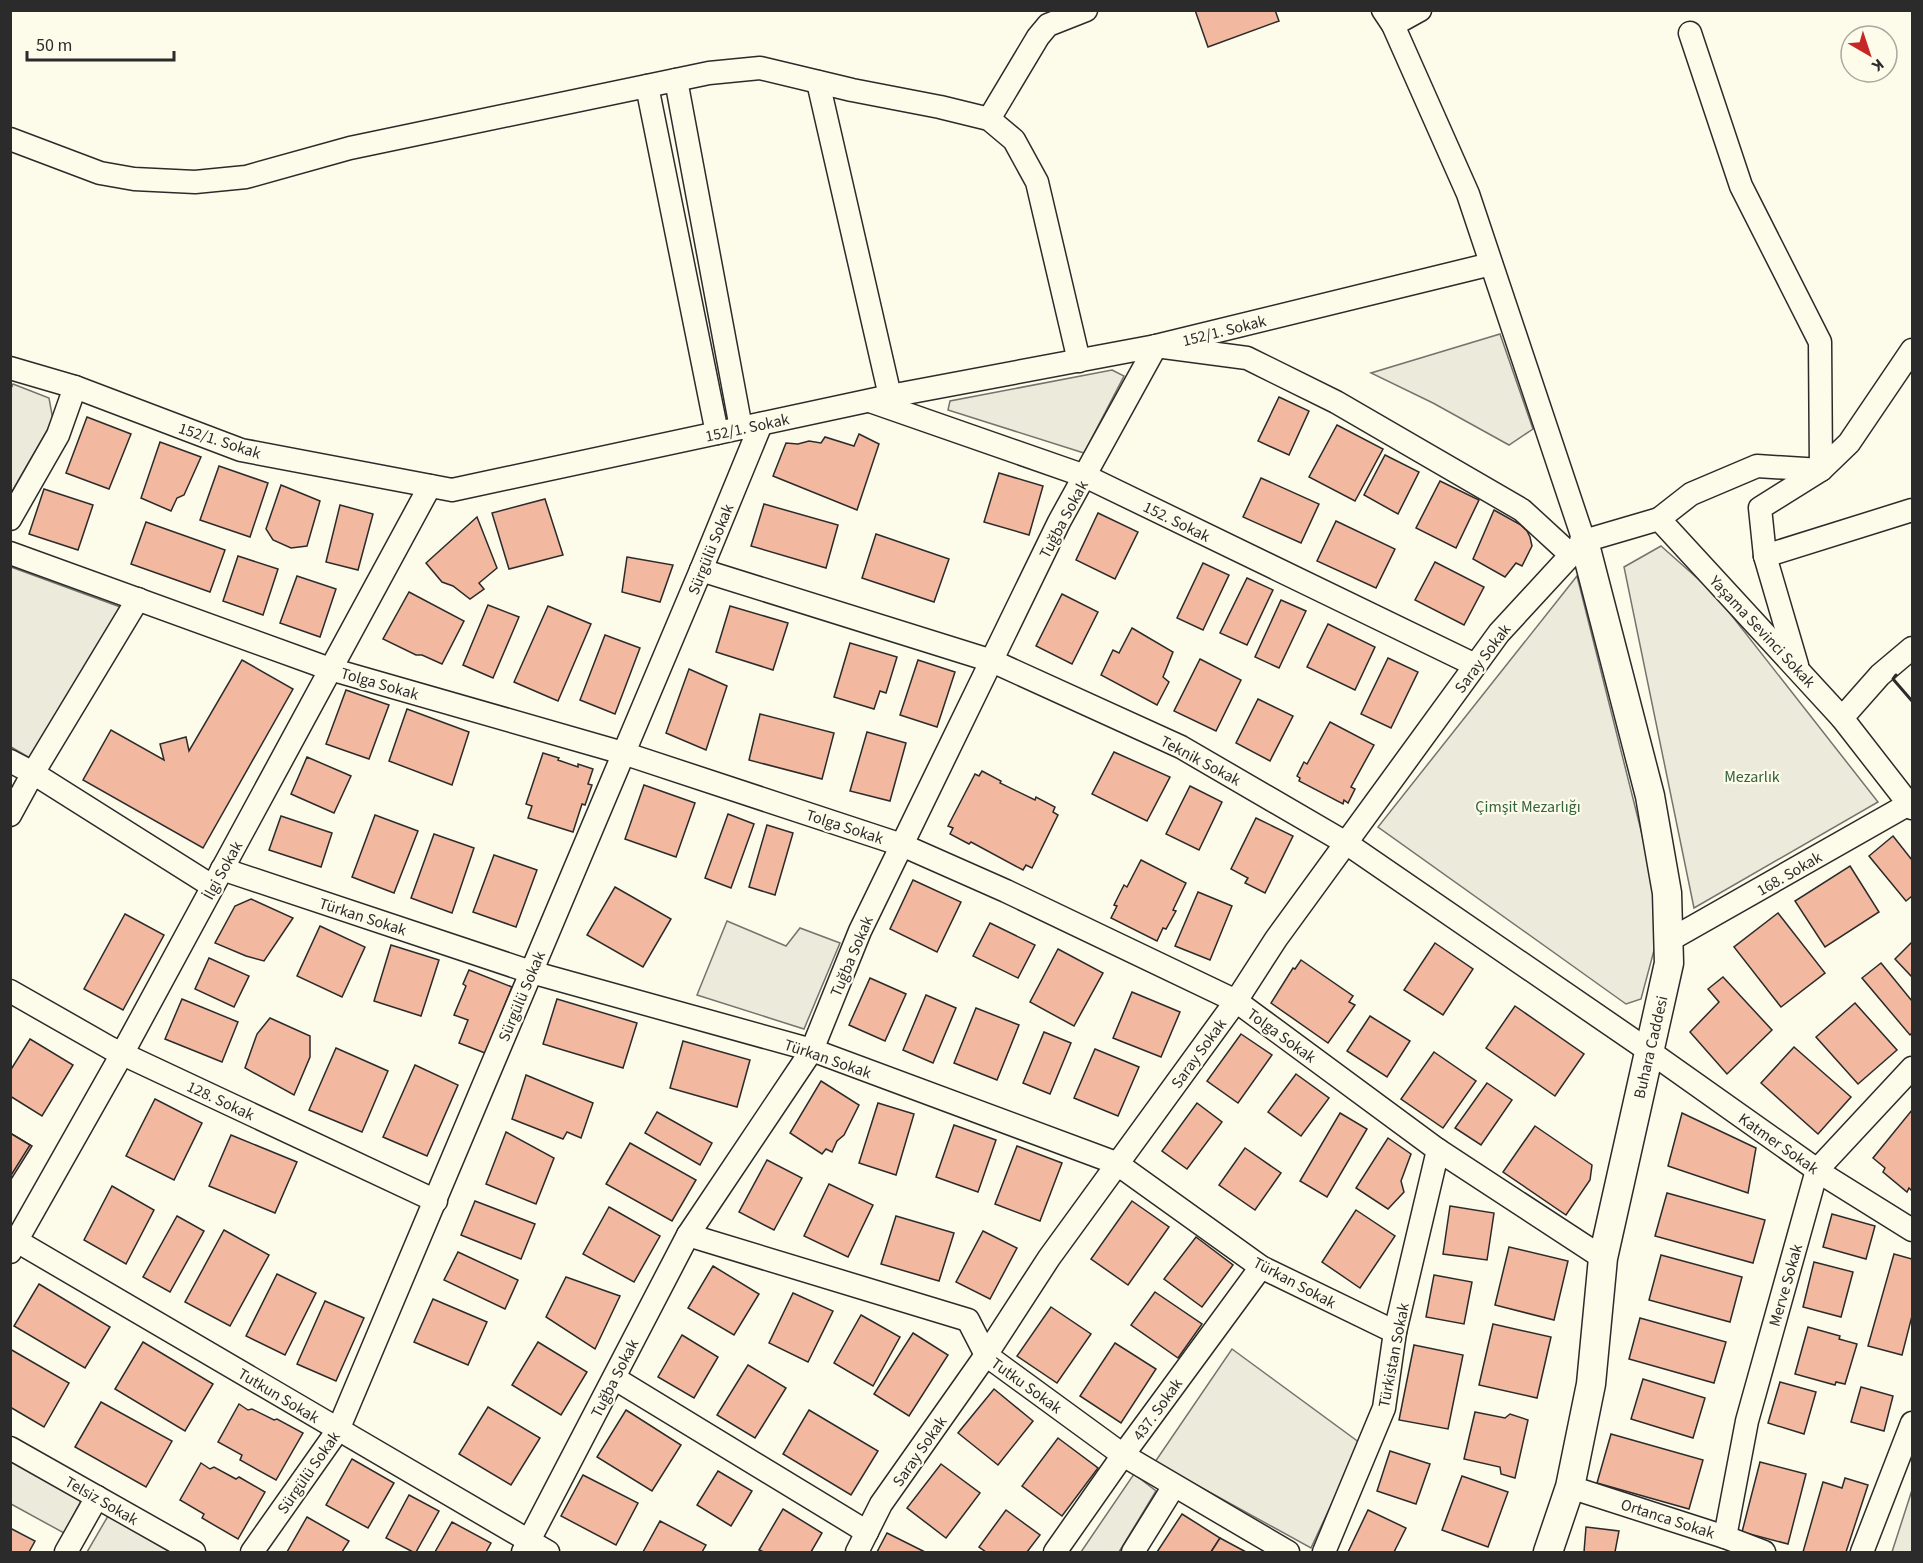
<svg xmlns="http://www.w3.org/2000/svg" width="1923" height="1563" viewBox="0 0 1923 1563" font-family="'Source Sans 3',sans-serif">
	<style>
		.green { fill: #ecebdb; stroke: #74746e; stroke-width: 1.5 }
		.building { fill: #f2b8a0; stroke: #2b2b2b; stroke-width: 1.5 }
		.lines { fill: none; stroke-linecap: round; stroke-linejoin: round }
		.minor-casing { stroke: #2b2b2b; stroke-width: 25 }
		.major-casing { stroke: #2b2b2b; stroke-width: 31 }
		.minor { stroke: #fdfbea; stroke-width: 22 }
		.major { stroke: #fdfbea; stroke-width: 28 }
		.wall { stroke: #2b2b2b; stroke-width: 3 }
		.labels { text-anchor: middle; stroke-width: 4.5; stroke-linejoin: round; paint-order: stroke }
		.street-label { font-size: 16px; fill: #2b2b2b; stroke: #fdfbea }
		.park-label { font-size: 16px; fill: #34623c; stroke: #fdfbea }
	</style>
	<rect width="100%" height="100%" fill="#fdfbea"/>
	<g class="green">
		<polygon points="1500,334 1533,429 1509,445 1433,403 1371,373"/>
		<polygon points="1112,370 1124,376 1084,453 948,410 950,401"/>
		<polygon points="13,384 49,398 53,420 11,493 10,391"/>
		<polygon points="1661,546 1714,593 1878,802 1694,908 1624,567"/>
		<polygon points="11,567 123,608 30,758 11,747"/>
		<polygon points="1577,576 1655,886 1656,943 1641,999 1626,1004 1378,827"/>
		<polygon points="727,921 786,946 800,928 840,943 804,1029 697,995"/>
		<polygon points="1232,1349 1360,1443 1311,1548 1155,1462"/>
		<polygon points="10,1460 82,1499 64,1533 11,1504"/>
		<polygon points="1134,1474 1156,1491 1119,1552 1081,1552"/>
		<polygon points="1912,1490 1912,1552 1892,1552"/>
		<polygon points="108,1516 176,1552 87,1552"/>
	</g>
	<g class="building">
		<polygon points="1195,10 1275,10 1279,21 1208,47"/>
		<polygon points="1279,397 1309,411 1289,455 1258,441"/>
		<polygon points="87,417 131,434 109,489 66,473"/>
		<polygon points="1337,425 1383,449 1355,501 1309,477"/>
		<polygon points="859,434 879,444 857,510 773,476 786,443 798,444 809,441 821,443 825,437 854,446"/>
		<polygon points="160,442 201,457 184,495 177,498 171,511 141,498"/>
		<polygon points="1385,455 1419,472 1398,514 1364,495"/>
		<polygon points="219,466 268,483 250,537 200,520"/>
		<polygon points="999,473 1043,486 1029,535 984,522"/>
		<polygon points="1261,478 1319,504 1301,543 1243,517"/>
		<polygon points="1440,481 1479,500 1456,548 1416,528"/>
		<polygon points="281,485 320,501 307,546 291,548 273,540 266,529"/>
		<polygon points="44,489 93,505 78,550 29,534"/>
		<polygon points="545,499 563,555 509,569 492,513"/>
		<polygon points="764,504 838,525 826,568 751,546"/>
		<polygon points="340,505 373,514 358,570 326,562"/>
		<polygon points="1494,510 1521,525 1527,531 1530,537 1532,546 1522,566 1516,563 1505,577 1473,559"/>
		<polygon points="1098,513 1138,532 1115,579 1076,560"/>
		<polygon points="477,517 497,568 479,583 484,589 470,599 453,586 442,582 426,563"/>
		<polygon points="1336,521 1395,549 1376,588 1317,561"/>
		<polygon points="146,522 225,550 210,592 131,564"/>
		<polygon points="876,534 949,559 934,602 862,578"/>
		<polygon points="238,556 278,569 263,615 223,601"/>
		<polygon points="627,557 673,565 660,602 622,592"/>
		<polygon points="1435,562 1484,587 1464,625 1415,600"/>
		<polygon points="1203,563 1229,575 1203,630 1177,618"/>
		<polygon points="297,576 336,589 320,637 280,623"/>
		<polygon points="1247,578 1273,590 1247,645 1220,633"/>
		<polygon points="409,592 464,621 442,664 422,655 416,655 383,639"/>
		<polygon points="1062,594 1098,612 1072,664 1036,646"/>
		<polygon points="1281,600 1306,611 1279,668 1255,657"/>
		<polygon points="488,605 519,617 493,678 463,665"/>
		<polygon points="548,606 591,624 558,701 514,682"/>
		<polygon points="730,606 788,623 773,670 716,652"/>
		<polygon points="1328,624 1375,647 1355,690 1307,667"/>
		<polygon points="1132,628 1173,652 1163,677 1169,682 1157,705 1101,675 1113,650 1119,653"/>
		<polygon points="605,635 640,648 615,714 580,700"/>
		<polygon points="850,643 897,657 886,693 880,691 874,709 834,697"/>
		<polygon points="1388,658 1418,672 1391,728 1361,714"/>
		<polygon points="1200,659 1241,680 1216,731 1174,711"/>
		<polygon points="242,660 293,689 203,848 83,780 111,730 164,760 160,744 186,737 189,751"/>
		<polygon points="918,660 955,672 937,727 900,715"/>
		<polygon points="689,669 727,686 706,750 666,733"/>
		<polygon points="346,690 389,705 369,759 326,744"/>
		<polygon points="1258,699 1293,716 1270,761 1236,743"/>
		<polygon points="407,709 469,732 452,785 389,761"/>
		<polygon points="760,714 834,733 822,779 749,760"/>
		<polygon points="1330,722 1374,745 1351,787 1355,789 1348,803 1344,800 1343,804 1299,781 1300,778 1297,776 1304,762 1307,764"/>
		<polygon points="867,732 906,743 890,801 850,791"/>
		<polygon points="1114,752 1170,777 1147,821 1092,794"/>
		<polygon points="543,753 559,758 558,760 578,767 578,764 593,769 588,784 592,785 585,805 582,804 573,832 528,818 532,806 526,804"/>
		<polygon points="307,757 351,776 334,813 291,794"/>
		<polygon points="982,771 1001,781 1000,783 1035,800 1036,797 1055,807 1053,812 1058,815 1032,868 1026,865 1023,870 971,842 969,844 950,834 953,828 948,826 975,774 979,776"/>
		<polygon points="644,785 695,803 676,857 625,839"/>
		<polygon points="1190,786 1222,802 1199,850 1166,834"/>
		<polygon points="728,814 754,824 731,888 705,878"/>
		<polygon points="375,815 418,831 394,893 352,877"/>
		<polygon points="281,816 332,833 321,867 269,850"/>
		<polygon points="1256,818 1293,836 1265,893 1245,883 1248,878 1231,869"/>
		<polygon points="767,825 793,833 775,895 749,887"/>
		<polygon points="434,834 474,848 452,913 411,898"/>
		<polygon points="1893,836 1912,860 1912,896 1906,901 1869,856"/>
		<polygon points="494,855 537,870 516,927 473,912"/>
		<polygon points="1141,860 1186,883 1173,910 1176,911 1166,929 1163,928 1157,941 1111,918 1117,906 1114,905 1124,885 1127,887"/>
		<polygon points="1850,866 1879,912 1825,947 1795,901"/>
		<polygon points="913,880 961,902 937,952 890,929"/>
		<polygon points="615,887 671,919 643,967 587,935"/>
		<polygon points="1198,892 1232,906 1210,960 1175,946"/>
		<polygon points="251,899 293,918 264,961 246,956 215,943 235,906"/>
		<polygon points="1778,913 1825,973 1781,1007 1734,947"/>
		<polygon points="125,914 164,935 123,1010 84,989"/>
		<polygon points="990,923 1035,945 1018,978 973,956"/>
		<polygon points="320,926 365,947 342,997 297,976"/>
		<polygon points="1912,942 1912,977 1895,959"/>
		<polygon points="1435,943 1473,969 1443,1015 1404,990"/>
		<polygon points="391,945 439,960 421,1016 374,1001"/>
		<polygon points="1058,949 1103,973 1074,1026 1030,1002"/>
		<polygon points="209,958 249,976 234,1007 195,989"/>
		<polygon points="1301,960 1353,996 1349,1002 1355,1005 1328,1043 1271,1003 1293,968 1295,969"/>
		<polygon points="1881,963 1912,1001 1912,1033 1910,1035 1862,978"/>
		<polygon points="469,970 512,987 485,1053 459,1043 468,1020 454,1015 466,986 463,984"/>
		<polygon points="1723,977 1772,1030 1727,1074 1690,1032 1719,1002 1708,989"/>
		<polygon points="870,978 906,994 885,1041 849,1025"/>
		<polygon points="1132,992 1180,1012 1161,1057 1113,1038"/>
		<polygon points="926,995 956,1008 933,1063 903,1050"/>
		<polygon points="182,999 238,1022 222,1062 165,1039"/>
		<polygon points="557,999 637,1023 623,1068 543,1044"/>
		<polygon points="1855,1003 1897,1050 1858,1084 1816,1037"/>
		<polygon points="1515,1006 1584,1054 1555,1096 1486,1048"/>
		<polygon points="976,1008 1019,1025 997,1080 954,1063"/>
		<polygon points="1370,1016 1410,1041 1387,1077 1347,1051"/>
		<polygon points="270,1018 310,1036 310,1057 294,1095 245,1068 257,1034"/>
		<polygon points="1044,1032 1071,1043 1050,1094 1023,1083"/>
		<polygon points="1241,1034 1272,1055 1238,1103 1207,1081"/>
		<polygon points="30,1039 73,1065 42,1116 10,1096 10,1071"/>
		<polygon points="683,1041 750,1060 737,1107 670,1088"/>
		<polygon points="1794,1047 1851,1097 1818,1134 1761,1083"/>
		<polygon points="336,1048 388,1071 362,1132 309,1110"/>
		<polygon points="1095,1049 1139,1067 1118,1116 1074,1098"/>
		<polygon points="1434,1052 1476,1081 1443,1128 1401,1099"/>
		<polygon points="415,1065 458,1085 427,1156 383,1137"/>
		<polygon points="1296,1074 1329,1098 1301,1136 1268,1112"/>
		<polygon points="526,1075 593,1103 581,1138 567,1132 563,1139 512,1119"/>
		<polygon points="821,1081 859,1105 844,1135 837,1141 832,1152 826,1149 822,1154 790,1133"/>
		<polygon points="1487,1083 1512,1100 1481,1145 1455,1128"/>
		<polygon points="155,1099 202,1123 174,1180 126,1156"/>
		<polygon points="878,1103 914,1114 896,1175 859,1163"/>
		<polygon points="1197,1103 1222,1122 1187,1169 1162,1151"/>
		<polygon points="1912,1110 1912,1191 1909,1188 1907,1192 1883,1172 1885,1168 1873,1158"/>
		<polygon points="657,1112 712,1143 700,1165 645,1133"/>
		<polygon points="1340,1113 1367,1129 1327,1197 1300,1181"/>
		<polygon points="1682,1113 1756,1148 1748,1193 1668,1166"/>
		<polygon points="954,1125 996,1140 978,1192 936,1177"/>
		<polygon points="1535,1126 1592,1165 1590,1180 1566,1215 1503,1172"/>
		<polygon points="506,1132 554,1158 536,1204 486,1184"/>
		<polygon points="10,1133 32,1146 10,1181"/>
		<polygon points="10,1133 30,1145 10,1177"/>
		<polygon points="231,1135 297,1162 275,1213 209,1186"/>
		<polygon points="1388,1138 1411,1154 1401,1181 1404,1192 1388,1209 1356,1188"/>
		<polygon points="630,1143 696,1180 672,1221 606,1184"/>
		<polygon points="1017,1146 1062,1163 1040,1221 995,1204"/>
		<polygon points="1245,1148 1281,1173 1255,1210 1219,1185"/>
		<polygon points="767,1160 802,1178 774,1230 739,1212"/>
		<polygon points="829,1184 873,1205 848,1257 804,1236"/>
		<polygon points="112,1186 154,1210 126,1264 84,1240"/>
		<polygon points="1667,1193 1765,1220 1753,1263 1655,1236"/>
		<polygon points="475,1201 535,1224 521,1259 461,1235"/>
		<polygon points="1132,1201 1169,1227 1128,1285 1091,1259"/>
		<polygon points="1450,1206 1494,1213 1487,1260 1443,1254"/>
		<polygon points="609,1207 660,1236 634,1282 583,1254"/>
		<polygon points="1356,1210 1395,1236 1360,1288 1322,1262"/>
		<polygon points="1832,1214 1875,1226 1866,1259 1823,1247"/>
		<polygon points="177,1216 204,1231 170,1292 143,1277"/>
		<polygon points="896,1216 954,1233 939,1281 881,1264"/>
		<polygon points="224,1230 269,1255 230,1326 185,1302"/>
		<polygon points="983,1231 1017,1248 990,1299 956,1282"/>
		<polygon points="1196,1237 1233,1265 1202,1307 1164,1279"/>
		<polygon points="1509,1247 1568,1261 1554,1320 1495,1305"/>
		<polygon points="458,1252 518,1280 505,1309 444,1280"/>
		<polygon points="1894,1254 1912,1259 1912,1316 1902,1355 1868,1346"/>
		<polygon points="1661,1255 1742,1277 1730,1322 1649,1300"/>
		<polygon points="1814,1262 1853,1272 1841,1317 1803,1307"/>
		<polygon points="713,1266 759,1294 734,1335 688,1308"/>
		<polygon points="277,1274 316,1293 285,1355 246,1336"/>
		<polygon points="1434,1275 1472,1282 1464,1324 1426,1317"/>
		<polygon points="566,1277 620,1296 595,1349 546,1317"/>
		<polygon points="39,1284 110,1327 85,1368 14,1326"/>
		<polygon points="1155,1292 1202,1324 1178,1358 1131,1325"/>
		<polygon points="793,1293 833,1311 808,1362 769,1343"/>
		<polygon points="433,1299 487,1322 468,1365 414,1342"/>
		<polygon points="325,1301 364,1318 336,1381 297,1364"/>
		<polygon points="1051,1307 1091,1334 1057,1383 1017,1356"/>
		<polygon points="861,1315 900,1337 873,1386 834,1363"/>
		<polygon points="1640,1318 1726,1342 1714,1383 1629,1359"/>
		<polygon points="1493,1324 1551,1337 1537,1398 1479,1385"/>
		<polygon points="1808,1327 1840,1336 1839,1339 1857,1344 1845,1384 1836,1382 1835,1385 1795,1374"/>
		<polygon points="913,1333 948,1355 909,1416 874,1394"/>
		<polygon points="682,1335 718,1357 694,1398 658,1377"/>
		<polygon points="143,1342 213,1384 185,1431 115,1389"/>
		<polygon points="538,1342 587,1372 561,1415 512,1385"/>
		<polygon points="1115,1343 1156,1369 1121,1423 1080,1396"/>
		<polygon points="1414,1345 1463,1355 1448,1429 1399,1420"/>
		<polygon points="10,1349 69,1383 44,1427 10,1407"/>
		<polygon points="748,1365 786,1388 755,1438 717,1415"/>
		<polygon points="1643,1379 1705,1398 1693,1438 1631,1419"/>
		<polygon points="1780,1382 1816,1392 1804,1434 1768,1423"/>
		<polygon points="1861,1387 1893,1396 1884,1431 1851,1422"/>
		<polygon points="994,1389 1033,1421 998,1465 958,1433"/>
		<polygon points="101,1402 172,1441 146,1487 75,1447"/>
		<polygon points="239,1404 248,1410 252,1409 274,1420 277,1419 303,1433 276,1480 240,1460 242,1455 218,1442"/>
		<polygon points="488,1407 540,1438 511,1485 459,1454"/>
		<polygon points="626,1410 681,1445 652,1491 597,1457"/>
		<polygon points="809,1410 878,1451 851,1495 783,1454"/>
		<polygon points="1475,1412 1505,1418 1510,1414 1528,1420 1515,1478 1501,1474 1500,1467 1464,1459"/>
		<polygon points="1611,1434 1703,1460 1689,1509 1597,1483"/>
		<polygon points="1058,1438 1098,1468 1062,1516 1022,1486"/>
		<polygon points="1390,1451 1430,1464 1416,1504 1377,1491"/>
		<polygon points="352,1459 394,1483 368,1528 326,1505"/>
		<polygon points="1760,1462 1806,1474 1788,1544 1742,1532"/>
		<polygon points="201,1463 210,1469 214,1467 236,1479 239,1477 265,1492 238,1539 202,1518 204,1514 180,1500"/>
		<polygon points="941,1464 980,1493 946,1538 907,1508"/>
		<polygon points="718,1471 752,1491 731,1526 697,1505"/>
		<polygon points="583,1475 638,1503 616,1545 561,1516"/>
		<polygon points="1462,1476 1508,1492 1488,1547 1442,1530"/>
		<polygon points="1845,1478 1868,1485 1846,1552 1803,1552 1823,1482 1842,1488"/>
		<polygon points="409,1495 439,1511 416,1552 413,1552 386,1538"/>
		<polygon points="783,1509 822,1533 811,1552 764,1552 759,1550"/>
		<polygon points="1006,1510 1040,1535 1027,1552 986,1552 979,1547"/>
		<polygon points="1368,1510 1406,1528 1394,1552 1348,1552"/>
		<polygon points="1182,1514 1220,1538 1211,1552 1157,1552"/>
		<polygon points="307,1517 349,1541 342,1552 287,1552"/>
		<polygon points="660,1521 706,1545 702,1552 643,1552"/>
		<polygon points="452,1522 491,1543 486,1552 435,1552"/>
		<polygon points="1586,1527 1619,1531 1615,1552 1584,1552"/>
		<polygon points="10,1528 35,1541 29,1552 10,1552"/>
		<polygon points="887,1533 925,1552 877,1552"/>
		<polygon points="1220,1538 1246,1552 1211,1552"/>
	</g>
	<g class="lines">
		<g class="minor-casing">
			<g id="minor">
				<polyline points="1383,10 1393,25 1468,194 1584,541"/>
				<polyline points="1393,25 1420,10"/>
				<polyline points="676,80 741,428"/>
				<polyline points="818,82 890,396"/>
				<polyline points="647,86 717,433"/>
				<polyline points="989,119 1038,37 1048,25 1086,10"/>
				<polyline points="10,139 100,173 134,179 195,182 246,177 350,148 709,73 760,68 852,90 940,107 989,119 1014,140 1037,182 1079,361"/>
				<polyline points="10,368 75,387 241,450 452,490 890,396 1156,346 1491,264"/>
				<polyline points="870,401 1085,476 1475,665"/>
				<polyline points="10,519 58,435 75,387"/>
				<polyline points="1659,519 1691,494 1757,466 1821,470 1820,342 1741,186 1690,33"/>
				<polyline points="1584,541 1659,519 1842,718 1912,808"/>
				<polyline points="10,553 330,669 623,753 902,845 1006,891 1236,1001 1438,1150 1603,1258"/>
				<polyline points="1765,556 1912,510"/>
				<polyline points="701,570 992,661 1181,747 1346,843 1649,1051 1827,1177 1912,1230"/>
				<polyline points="1797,665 1765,556 1760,508 1821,470 1849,443 1912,350"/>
				<polyline points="1842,718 1880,675 1912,648"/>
				<polyline points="10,761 33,773 212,886"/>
				<polyline points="10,815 33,773 138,599"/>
				<polyline points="222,869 531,972 812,1050 1116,1163 1261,1267 1395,1332"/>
				<polyline points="1668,941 1909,804"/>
				<polyline points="10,991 110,1048 436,1201"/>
				<polyline points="688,1235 968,1320 986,1355 1123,1455 1288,1552"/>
				<polyline points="10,1237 548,1552"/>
				<polyline points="10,1252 122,1054 430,486"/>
				<polyline points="614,1378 867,1532"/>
				<polyline points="10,1448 194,1552"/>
				<polyline points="1570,1487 1725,1537 1764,1552"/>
				<polyline points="1725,1537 1747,1421 1817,1170 1912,1068"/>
				<polyline points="66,1552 97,1497"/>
				<polyline points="252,1552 338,1430 701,570 761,424"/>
				<polyline points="523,1552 688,1235 812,1050 860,931 1059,522 1156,346 1247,358 1336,402 1522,510 1571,555"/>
				<polyline points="857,1552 881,1504 986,1355 1049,1258 1236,1001 1276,939 1499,633 1581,544"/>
				<polyline points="1055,1552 1123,1455 1261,1267"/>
				<polyline points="1133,1552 1174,1486"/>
				<polyline points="1324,1552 1384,1408 1395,1332 1438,1150"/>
				<polyline points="1862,1552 1912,1423"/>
			</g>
		</g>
		<g class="major-casing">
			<polyline id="major" points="1548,1552 1570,1487 1591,1384 1603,1258 1669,963 1667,893 1650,796 1584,541"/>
		</g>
		<use href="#minor" class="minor"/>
		<use href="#major" class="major"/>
		<polyline class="wall" points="1896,675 1893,679 1912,701"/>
	</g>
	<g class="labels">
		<g class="street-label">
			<text transform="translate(1224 330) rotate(-14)" y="6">152/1. Sokak</text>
			<text transform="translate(747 427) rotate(-12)" y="6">152/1. Sokak</text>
			<text transform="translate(220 440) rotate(18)" y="6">152/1. Sokak</text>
			<text transform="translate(1063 519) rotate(-62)" y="6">Tuğba Sokak</text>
			<text transform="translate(1177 521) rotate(26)" y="6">152. Sokak</text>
			<text transform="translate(710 549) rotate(-68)" y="6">Sürgülü Sokak</text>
			<text transform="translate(1763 631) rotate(47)" y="6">Yaşama Sevinci Sokak</text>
			<text transform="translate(1482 658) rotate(-53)" y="6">Saray Sokak</text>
			<text transform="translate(380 683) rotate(16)" y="6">Tolga Sokak</text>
			<text transform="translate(1201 760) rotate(28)" y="6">Teknik Sokak</text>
			<text transform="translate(845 826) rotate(18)" y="6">Tolga Sokak</text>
			<text transform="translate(222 870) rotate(-61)" y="6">İlgi Sokak</text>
			<text transform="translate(1789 873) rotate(-30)" y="6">168. Sokak</text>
			<text transform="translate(363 916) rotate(18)" y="6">Türkan Sokak</text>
			<text transform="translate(851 956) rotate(-67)" y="6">Tuğba Sokak</text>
			<text transform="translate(521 996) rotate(-67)" y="6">Sürgülü Sokak</text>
			<text transform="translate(1282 1035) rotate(36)" y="6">Tolga Sokak</text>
			<text transform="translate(1650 1047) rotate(-77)" y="6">Buhara Caddesi</text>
			<text transform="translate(1198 1053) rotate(-54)" y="6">Saray Sokak</text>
			<text transform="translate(828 1058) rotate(19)" y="6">Türkan Sokak</text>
			<text transform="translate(221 1100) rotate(25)" y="6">128. Sokak</text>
			<text transform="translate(1779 1143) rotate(35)" y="6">Katmer Sokak</text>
			<text transform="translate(1295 1282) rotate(28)" y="6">Türkan Sokak</text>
			<text transform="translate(1785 1285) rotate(-74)" y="6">Merve Sokak</text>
			<text transform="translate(1393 1355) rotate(-79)" y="6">Türkistan Sokak</text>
			<text transform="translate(614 1378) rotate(-63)" y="6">Tuğba Sokak</text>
			<text transform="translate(1027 1385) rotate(36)" y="6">Tutku Sokak</text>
			<text transform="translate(279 1395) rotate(31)" y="6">Tutkun Sokak</text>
			<text transform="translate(1157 1409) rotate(-54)" y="6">437. Sokak</text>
			<text transform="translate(919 1451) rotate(-55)" y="6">Saray Sokak</text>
			<text transform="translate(308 1472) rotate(-55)" y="6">Sürgülü Sokak</text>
			<text transform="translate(102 1500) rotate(30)" y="6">Telsiz Sokak</text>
			<text transform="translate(1668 1518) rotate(18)" y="6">Ortanca Sokak</text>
		</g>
		<g class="park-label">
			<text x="1752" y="782">Mezarlık</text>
			<text x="1528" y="812">Çimşit Mezarlığı</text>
		</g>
	</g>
	<rect width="1923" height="1563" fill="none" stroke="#2b2b2b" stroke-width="24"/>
	<g transform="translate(1869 54) rotate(141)"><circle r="28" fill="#fdfbea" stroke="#a9a89e" stroke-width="1.5"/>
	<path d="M0-4.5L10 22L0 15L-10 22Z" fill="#c62828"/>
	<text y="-9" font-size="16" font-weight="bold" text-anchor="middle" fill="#2b2b2b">K</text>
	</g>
	<path d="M27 51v9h147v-9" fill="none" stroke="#2b2b2b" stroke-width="3"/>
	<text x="36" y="51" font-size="18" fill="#2b2b2b" stroke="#fdfbea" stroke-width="4.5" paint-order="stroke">50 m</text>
</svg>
